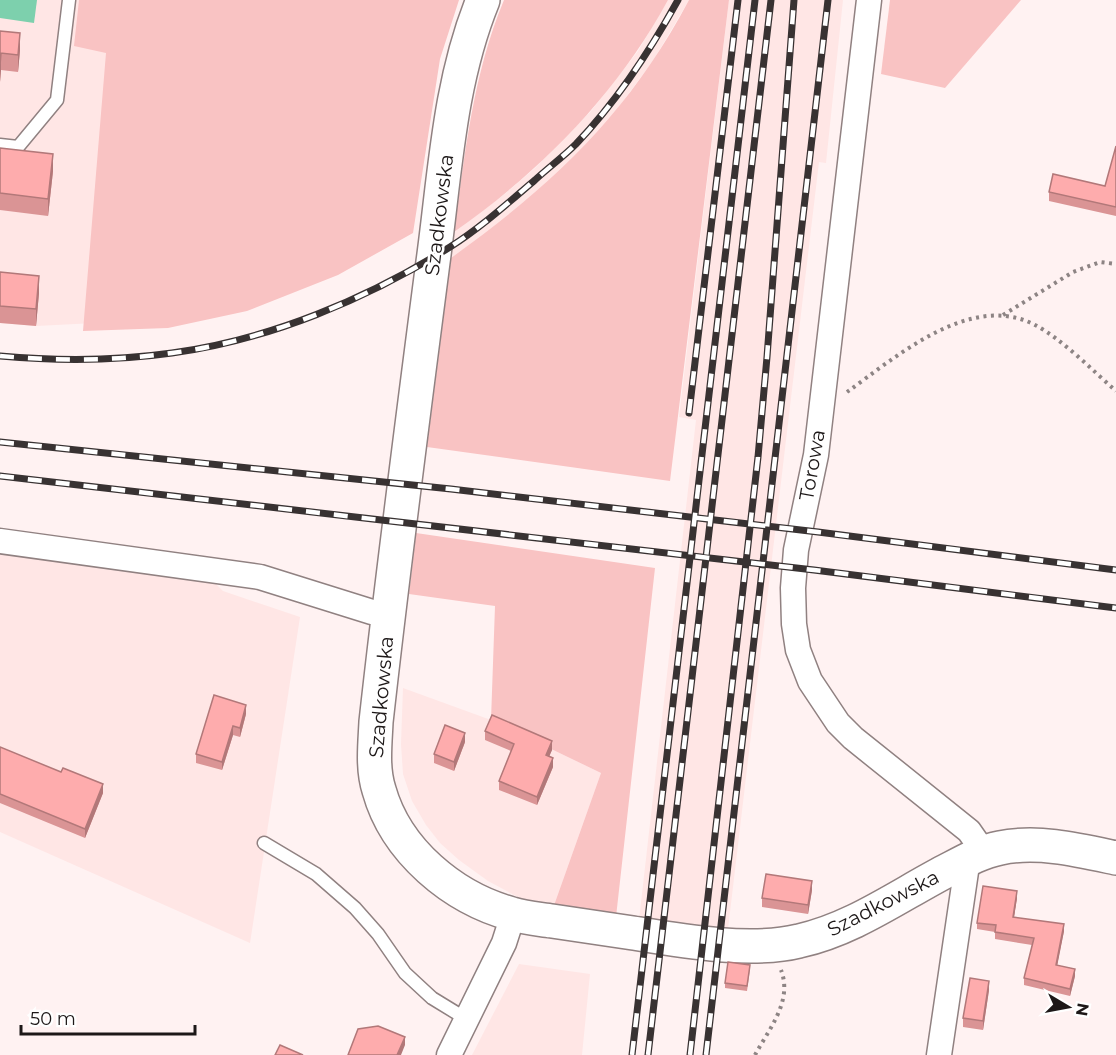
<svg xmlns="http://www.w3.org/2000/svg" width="1116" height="1055" viewBox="0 0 1116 1055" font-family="Montserrat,sans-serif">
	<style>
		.built { fill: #ffe6e5 }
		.green { fill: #f9c3c3 }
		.water { fill: #7dd0ad }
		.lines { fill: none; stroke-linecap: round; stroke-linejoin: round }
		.lane-casing { stroke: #908181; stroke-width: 15 }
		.street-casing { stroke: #908181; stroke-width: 27 }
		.secondary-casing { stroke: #908181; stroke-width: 36 }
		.path { stroke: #8d8484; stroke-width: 4; stroke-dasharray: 3 4.5; stroke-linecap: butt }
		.lane { stroke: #fff; stroke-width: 12 }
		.street { stroke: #fff; stroke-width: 24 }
		.secondary { stroke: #fff; stroke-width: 33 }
		.rail-casing { stroke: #383232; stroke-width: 7 }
		.rail { stroke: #fff; stroke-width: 4.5; stroke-dasharray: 14; stroke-linecap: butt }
		.wall { fill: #da9495 }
		.shaded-wall { fill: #b27879 }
		.building { fill: #feacad; stroke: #b27879; stroke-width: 1.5 }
		.labels { text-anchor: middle; stroke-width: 5; stroke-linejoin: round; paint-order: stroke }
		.street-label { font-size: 20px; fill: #1d1818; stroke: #fff }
	</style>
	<rect width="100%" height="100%" fill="#fff2f2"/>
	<g class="built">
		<polygon points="0,0 412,0 154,320 36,326 0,323"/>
		<polygon points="668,0 689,0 653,61 606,124 550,181 485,234 451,258 454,232 506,193 535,168 591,111 638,51"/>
		<polygon points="729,0 843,0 826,163 819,162 728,929 639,920 696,420 679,417"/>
		<polygon points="0,551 213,581 223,591 300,617 250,943 0,832"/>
		<polygon points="403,688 491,720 601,773 552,911 514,895 488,881 459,860 440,843 426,825 412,801 403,774 401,744"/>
		<polygon points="519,964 590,974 582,1055 472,1055"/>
	</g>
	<g class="green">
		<polygon points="79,0 459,0 440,59 413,233 338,275 247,311 168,328 83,331 106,53 74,46"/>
		<path d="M504 0H668C617 94 541 171 454 232 465 154 473 74 504 0Z"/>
		<path d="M689 0H729L670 481 427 447 451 258C554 184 629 113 689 0Z"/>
		<polygon points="890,0 1021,0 945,88 881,74"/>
		<polygon points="416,533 655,568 616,917 552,911 601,773 491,720 495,606 409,594"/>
	</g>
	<polygon class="water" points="0,0 37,0 34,23 0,18"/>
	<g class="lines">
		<g class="lane-casing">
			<g id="lane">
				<polyline points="0,145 18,147 57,100 69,0"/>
				<polyline points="264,843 316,874 355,908 378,934 405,973 432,998 468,1020"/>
			</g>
		</g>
		<g class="street-casing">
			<g id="street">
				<polyline points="869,0 816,455 796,550 793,588 794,624 798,650 810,681 838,723 853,738 969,831 985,854"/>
				<polyline points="0,541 260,577 372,612 389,614"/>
				<polyline points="449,1055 504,943 513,915"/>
				<polyline points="939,1055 968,858"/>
			</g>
		</g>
		<g class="secondary-casing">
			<path id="secondary" d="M483 0C449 83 445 174 433 262 413 416 393 569 376 722 375 745 372 768 379 790 396 851 453 898 512 914 525 918 539 919 552 921 579 925 606 929 633 933 682 941 751 953 799 941 853 929 898 896 946 871 963 862 980 852 1000 848 1038 840 1079 850 1116 858"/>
		</g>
		<g class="path">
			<polyline points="1003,315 1073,272 1100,262 1116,264"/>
			<path d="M847 392C896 357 971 291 1035 325 1062 339 1092 370 1116 391"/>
			<path d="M755 1055C769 1029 793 1001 781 970"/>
		</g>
		<use href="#lane" class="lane"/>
		<use href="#street" class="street"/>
		<use href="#secondary" class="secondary"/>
		<g class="rail-casing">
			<g id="rail">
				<path d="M0 356C57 361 115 361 172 353 269 340 367 299 450 247 480 228 508 203 535 180 548 168 563 157 576 144 616 102 650 51 678 0"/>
				<polyline points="689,413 738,0"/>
				<polyline points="0,442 451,489 818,532 1116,570"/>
				<polyline points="0,476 814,570 1116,608"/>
				<polyline points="632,1055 755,0"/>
				<polyline points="648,1055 771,0"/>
				<polyline points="690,1055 758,457 767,357 794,0"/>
				<polyline points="706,1055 828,0"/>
			</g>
		</g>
		<use href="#rail" class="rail"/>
	</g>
	<g class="wall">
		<polygon points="0,31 20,50 18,72 1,70 0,82"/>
		<polygon points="1116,146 1116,216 1049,201 1049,192 1105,186"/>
		<polygon points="0,148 53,171 48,216 0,210"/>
		<polygon points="0,272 39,293 36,326 0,323"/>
		<polygon points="246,714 240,737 233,735 222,770 196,763 196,754"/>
		<polygon points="485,731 552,750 549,756 553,767 537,805 499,790 499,781 511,751 485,740"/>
		<polygon points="465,742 454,771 434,763 434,754"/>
		<polygon points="0,747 103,793 85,838 0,803"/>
		<polygon points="812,890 808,914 762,907 762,898"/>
		<polygon points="1017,898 1014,917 1064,931 1057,965 1075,976 1070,996 1024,985 1024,978 1032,945 995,939 995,932 977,929 977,923"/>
		<polygon points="750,969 747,991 725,988 725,983"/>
		<polygon points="989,990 983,1030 963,1027 963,1018"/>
	</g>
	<g class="shaded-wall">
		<polygon points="20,33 20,50 18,72 18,55"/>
		<polygon points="1,53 1,70 0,82 0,65"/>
		<polygon points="53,154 53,171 48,216 48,199"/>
		<polygon points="39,276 39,293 36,326 36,309"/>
		<polygon points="246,705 246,714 240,737 240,728"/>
		<polygon points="233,726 233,735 222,770 222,762"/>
		<polygon points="465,733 465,742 454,771 454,762"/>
		<polygon points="552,741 552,750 546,764 546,755"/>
		<polygon points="553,758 553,767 537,805 537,797"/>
		<polygon points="103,784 103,793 85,838 85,829"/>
		<polygon points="812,881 812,890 808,914 808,905"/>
		<polygon points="1017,891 1017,898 1013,924 1013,917"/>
		<polygon points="1064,924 1064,931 1056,972 1056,965"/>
		<polygon points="1075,969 1075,976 1070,996 1070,989"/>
		<polygon points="989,981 989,990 983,1030 983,1021"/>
		<polygon points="405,1037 405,1045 401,1055 397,1055"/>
	</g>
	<g class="building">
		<polygon points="0,31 20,33 18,55 1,53 0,65"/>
		<polygon points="1116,146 1116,207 1049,192 1053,174 1105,186"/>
		<polygon points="0,148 53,154 48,199 0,193"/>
		<polygon points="0,272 39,276 36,309 0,306"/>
		<polygon points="214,695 246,705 240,728 233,726 222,762 196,754"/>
		<polygon points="492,715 552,741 546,755 553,758 537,797 499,781 514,744 485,731"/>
		<polygon points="445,725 465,733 454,762 434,754"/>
		<polygon points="0,747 61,772 63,768 103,784 85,829 0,794"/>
		<polygon points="766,874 812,881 808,905 762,898"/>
		<polygon points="983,886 1017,891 1013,917 1064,924 1056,965 1075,969 1070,989 1024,978 1034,938 995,932 996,925 977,923"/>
		<polygon points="728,962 750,965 747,986 725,983"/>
		<polygon points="970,978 989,981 983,1021 963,1018"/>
		<polygon points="378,1026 405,1037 397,1055 348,1055 358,1029"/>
		<polygon points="280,1045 303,1055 275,1055"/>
	</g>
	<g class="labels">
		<g class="street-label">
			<text transform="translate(439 215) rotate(-83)" y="7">Szadkowska</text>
			<text transform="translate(812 465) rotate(-80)" y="7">Torowa</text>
			<text transform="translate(381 697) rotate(-85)" y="7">Szadkowska</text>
			<text transform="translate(883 903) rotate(-27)" y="7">Szadkowska</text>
		</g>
	</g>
	<g transform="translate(1068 1007) rotate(100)" stroke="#ffffff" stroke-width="4.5" paint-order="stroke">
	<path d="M0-4.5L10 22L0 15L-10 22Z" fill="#1d1818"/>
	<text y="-9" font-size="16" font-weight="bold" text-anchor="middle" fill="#1d1818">N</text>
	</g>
	<path d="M21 1025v9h174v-9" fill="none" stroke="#1d1818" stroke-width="3"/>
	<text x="30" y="1025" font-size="18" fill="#1d1818" stroke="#ffffff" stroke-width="4.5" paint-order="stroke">50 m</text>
</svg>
